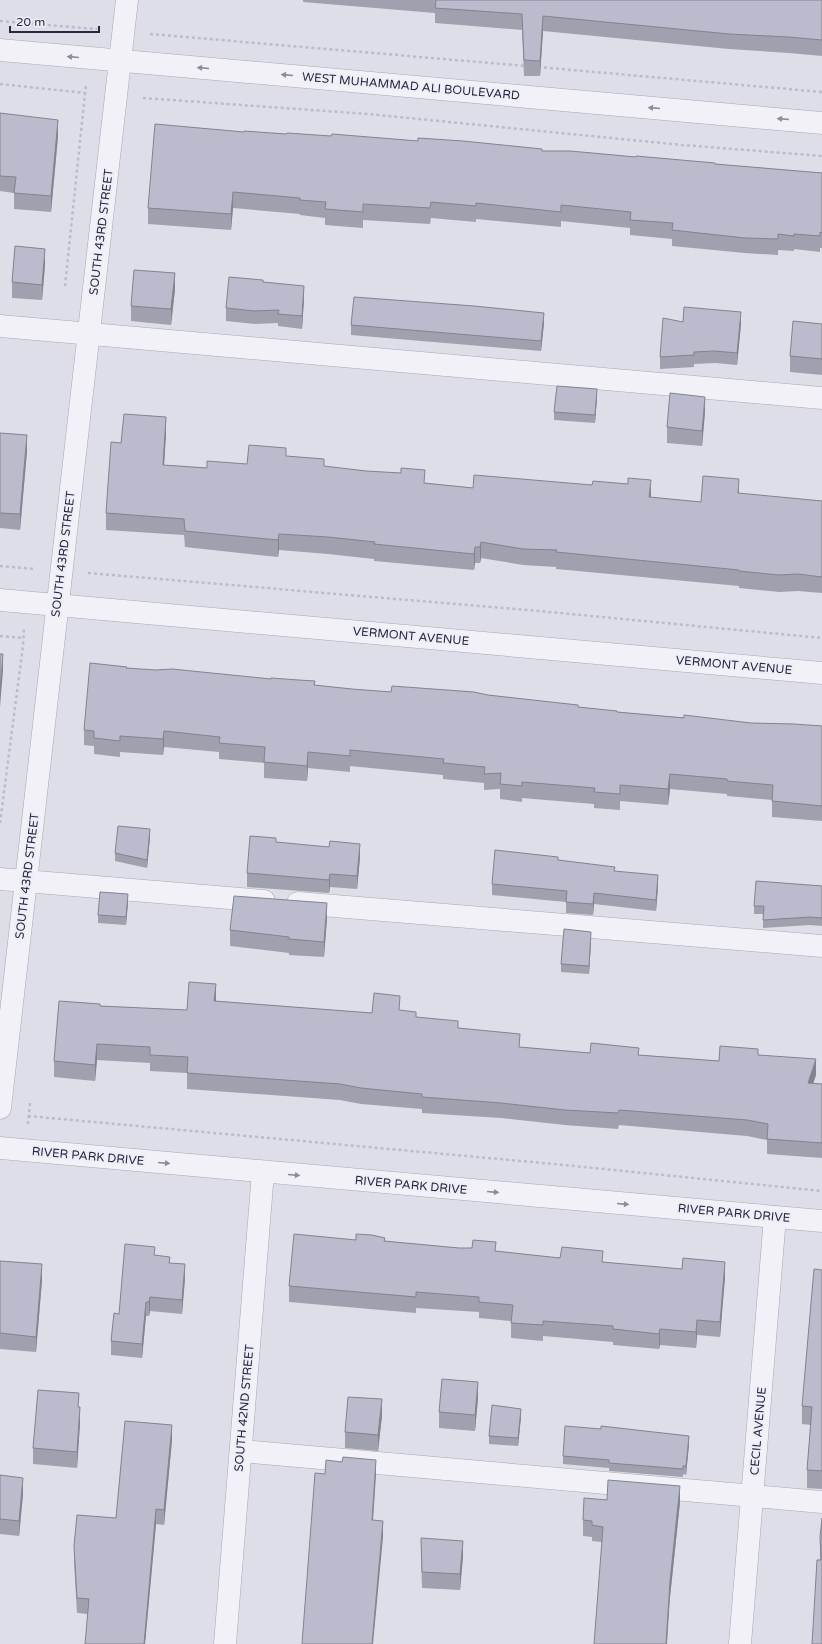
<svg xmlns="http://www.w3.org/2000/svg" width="822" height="1644" viewBox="0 0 822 1644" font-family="'Varela Round',sans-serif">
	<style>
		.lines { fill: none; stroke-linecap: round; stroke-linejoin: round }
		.minor-casing { stroke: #a7a7b7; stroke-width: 23 }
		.path { stroke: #bcbcc8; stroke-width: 2.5; stroke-dasharray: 3 3; stroke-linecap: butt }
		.minor { stroke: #f1f1f7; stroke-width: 22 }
		.wall { fill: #a0a1af }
		.shaded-wall { fill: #82838f }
		.building { fill: #babbcc; stroke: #82838f }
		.oneway { fill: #8c8c9c }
		.labels { text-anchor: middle; stroke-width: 4; stroke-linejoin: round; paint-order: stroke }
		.street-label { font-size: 12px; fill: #262741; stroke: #edeef6 }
	</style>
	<rect width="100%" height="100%" fill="#dedee9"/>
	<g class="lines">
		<g class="minor-casing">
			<g id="minor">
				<polyline points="0,50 822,123"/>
				<polyline points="0,326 822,398"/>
				<polyline points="0,600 822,673"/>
				<polyline points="0,879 264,901"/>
				<polyline points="298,903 822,946"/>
				<polyline points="0,1108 127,0"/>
				<polyline points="0,1148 822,1221"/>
				<polyline points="241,1451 822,1502"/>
				<polyline points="225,1644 263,1172"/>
				<polyline points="740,1644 775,1217"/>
			</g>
		</g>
		<g class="path">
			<polyline points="0,21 97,29"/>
			<polyline points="150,34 526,66"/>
			<polyline points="538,67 822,92"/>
			<polyline points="0,84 86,93"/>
			<polyline points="143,98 368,114 682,145 822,156"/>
			<polyline points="65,286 86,84"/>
			<polyline points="0,566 35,569"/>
			<polyline points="88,573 539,611 822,638"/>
			<polyline points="0,636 24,638"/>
			<polyline points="0,823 23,646 24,628"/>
			<polyline points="28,1116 554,1164 822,1191"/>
			<polyline points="28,1124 30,1103"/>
		</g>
		<use href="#minor" class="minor"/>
	</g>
	<g class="wall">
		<polygon points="303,0 822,0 822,56 789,53 729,49 543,31 540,76 524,76 522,30 435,23 435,13 303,2"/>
		<polygon points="0,113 58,136 51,212 14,209 14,193 0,191"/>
		<polygon points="244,132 286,134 542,151 715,164 822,173 822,248 820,248 820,252 794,249 794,251 778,250 778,255 745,253 672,246 672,239 630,235 630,228 561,221 561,227 476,219 476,222 431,218 430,224 363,220 363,228 325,225 325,218 300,215 300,214 233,208 231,230 148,224 148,208"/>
		<polygon points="45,265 42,300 12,298 12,282"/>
		<polygon points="263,283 304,299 302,329 278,326 278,323 255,324 226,321 226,308"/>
		<polygon points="175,289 171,325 131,321 131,306"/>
		<polygon points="683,322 741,324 737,365 715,363 694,364 694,367 660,369 660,357"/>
		<polygon points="544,323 541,351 351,335 351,325"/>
		<polygon points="822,324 822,375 790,372 790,356"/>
		<polygon points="597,397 595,423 554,420 554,412"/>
		<polygon points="705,412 702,446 667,443 667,427"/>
		<polygon points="0,433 27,451 20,530 0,528"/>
		<polygon points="166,434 164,465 207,468 247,464 286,456 324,466 425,483 473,488 651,497 701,502 739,494 822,501 822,593 798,591 779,592 739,588 739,586 556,569 556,567 523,565 481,558 480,563 475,563 474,570 374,561 374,559 328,554 279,550 278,557 185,547 184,535 106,530 106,513 121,443"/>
		<polygon points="127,668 352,689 391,692 488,695 617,712 751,723 822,726 822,821 772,817 772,800 727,796 727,794 670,789 668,805 620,801 620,810 594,808 594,804 522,798 522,802 500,799 500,789 484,790 484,783 443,779 443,775 350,766 350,772 308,768 307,781 264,778 264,763 219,759 219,752 164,747 163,755 120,752 120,757 94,754 94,746 84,745 84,730"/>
		<polygon points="150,837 147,868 115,861 115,853"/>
		<polygon points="276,842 360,857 357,889 330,887 329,893 247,887 247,873"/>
		<polygon points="558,860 615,871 658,886 656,911 594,904 593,915 566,913 566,902 492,895 492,884"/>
		<polygon points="822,886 822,926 810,925 763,928 763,914 754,914 754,906"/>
		<polygon points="128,902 126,925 98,923 98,915"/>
		<polygon points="327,918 324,957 289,955 289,953 230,946 230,930"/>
		<polygon points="591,940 589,974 561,972 561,964"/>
		<polygon points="216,1001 372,1013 400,1010 416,1017 458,1029 520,1047 590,1053 639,1055 719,1061 758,1055 816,1075 813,1083 822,1084 822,1158 767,1154 767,1140 747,1136 619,1125 618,1129 565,1125 501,1118 422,1113 422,1109 361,1104 340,1100 187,1089 187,1073 150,1071 150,1063 97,1060 95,1081 54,1077 54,1061 100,1006 187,1010"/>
		<polygon points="356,1240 385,1241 603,1262 725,1277 720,1337 697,1335 696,1348 660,1345 659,1349 613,1345 613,1342 543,1336 543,1341 511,1338 511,1321 479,1318 479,1312 416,1308 416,1313 289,1302 289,1286"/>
		<polygon points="155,1255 170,1263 185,1278 182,1314 150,1311 149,1316 146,1316 142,1358 111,1355 111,1341 119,1314"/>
		<polygon points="0,1261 42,1280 36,1352 0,1349"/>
		<polygon points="822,1270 822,1489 807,1488 807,1470 811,1425 802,1424 802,1406"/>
		<polygon points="478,1398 475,1431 439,1428 439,1412"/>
		<polygon points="79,1407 80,1423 77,1468 33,1464 33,1448"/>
		<polygon points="382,1415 378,1451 345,1448 345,1432"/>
		<polygon points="521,1417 518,1446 489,1444 489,1436"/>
		<polygon points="172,1440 164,1525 156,1524 145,1644 85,1644 88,1614 77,1613 74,1562 74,1546 116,1518"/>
		<polygon points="689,1444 686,1475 683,1474 683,1477 609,1471 609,1468 563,1464 563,1456"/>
		<polygon points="0,1475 23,1494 19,1536 0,1534"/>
		<polygon points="607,1500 680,1502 670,1597 602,1542 592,1541 592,1537 583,1536 583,1520"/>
		<polygon points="822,1518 822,1644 820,1553 820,1537"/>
		<polygon points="421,1538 463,1556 460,1590 422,1588 421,1554"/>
	</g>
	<g class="shaded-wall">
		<polygon points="543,16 543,31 540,76 540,61"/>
		<polygon points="58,120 58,136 51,212 51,196"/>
		<polygon points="233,192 233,208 231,230 231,214"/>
		<polygon points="45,249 45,265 42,300 42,285"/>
		<polygon points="175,273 175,289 171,325 171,309"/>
		<polygon points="304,286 304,299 302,329 302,316"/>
		<polygon points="741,312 741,324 737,365 737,353"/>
		<polygon points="544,313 544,323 541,351 541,341"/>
		<polygon points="597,389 597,397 595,423 595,415"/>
		<polygon points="705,397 705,412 702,446 702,431"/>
		<polygon points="166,417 166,434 163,482 163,465"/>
		<polygon points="27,435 27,451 20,530 20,514"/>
		<polygon points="739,479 739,496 738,493"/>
		<polygon points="651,480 651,496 649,513 649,497"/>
		<polygon points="279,534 279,550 278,557 278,540"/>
		<polygon points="481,542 481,558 480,563 480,547"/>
		<polygon points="475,547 475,563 474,570 474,554"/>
		<polygon points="3,654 3,670 0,707 0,691"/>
		<polygon points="164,731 164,747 163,755 163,739"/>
		<polygon points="308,752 308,768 307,781 307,766"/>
		<polygon points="670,774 670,789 668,805 668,789"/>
		<polygon points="150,829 150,837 147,868 147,860"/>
		<polygon points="360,844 360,857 357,889 357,876"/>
		<polygon points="330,874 330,887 329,893 329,880"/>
		<polygon points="658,875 658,886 656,911 656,900"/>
		<polygon points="594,893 594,904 593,915 593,904"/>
		<polygon points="128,894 128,902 126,925 126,917"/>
		<polygon points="327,903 327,918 324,957 324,942"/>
		<polygon points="591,932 591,940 589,974 589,966"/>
		<polygon points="216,984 216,1000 214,1016 214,1001"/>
		<polygon points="97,1044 97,1060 95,1081 95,1065"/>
		<polygon points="816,1059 816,1075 808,1099 808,1083"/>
		<polygon points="725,1262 725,1277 720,1337 720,1322"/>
		<polygon points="42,1264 42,1280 36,1352 36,1337"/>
		<polygon points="185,1264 185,1278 182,1314 182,1300"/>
		<polygon points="150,1297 150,1311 149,1316 149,1302"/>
		<polygon points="146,1302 146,1316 142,1358 142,1344"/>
		<polygon points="697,1320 697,1335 696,1348 696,1332"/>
		<polygon points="660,1329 660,1345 659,1349 659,1334"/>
		<polygon points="478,1382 478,1398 475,1431 475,1415"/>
		<polygon points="382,1399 382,1415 378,1451 378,1435"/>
		<polygon points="80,1407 80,1423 77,1468 77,1452"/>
		<polygon points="521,1409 521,1417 518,1446 518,1438"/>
		<polygon points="172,1425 172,1440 164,1525 164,1510"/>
		<polygon points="689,1436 689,1444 686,1475 686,1466"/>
		<polygon points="376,1460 376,1475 372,1536 372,1520"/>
		<polygon points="23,1478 23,1494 19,1536 19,1521"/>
		<polygon points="680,1486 680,1502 670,1597 667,1644 666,1644 670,1581"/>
		<polygon points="156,1509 156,1524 145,1644 144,1644"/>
		<polygon points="383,1521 383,1537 373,1644 372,1644"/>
		<polygon points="463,1541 463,1556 460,1590 460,1574"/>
	</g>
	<g class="building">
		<polygon points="436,0 822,0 822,40 789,37 729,34 543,16 540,61 524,60 522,14 435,8"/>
		<polygon points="0,113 58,120 51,196 14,193 16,177 0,176"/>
		<polygon points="155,124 244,132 244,131 286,134 287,133 331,136 332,134 418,141 418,138 463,141 542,149 542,151 570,151 636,157 636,156 715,163 715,164 822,173 822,233 820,232 820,236 794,234 794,236 778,234 778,239 745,238 672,230 673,223 630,220 631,212 561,205 561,212 476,203 476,206 431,202 430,208 363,204 363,212 325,209 326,202 300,200 300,198 233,192 231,214 148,208"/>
		<polygon points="15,246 45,249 42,285 12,282"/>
		<polygon points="134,270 175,273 171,309 131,306"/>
		<polygon points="229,277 263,280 263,282 304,286 302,316 278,314 279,310 255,311 226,308"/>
		<polygon points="354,297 474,306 544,313 541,341 351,325"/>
		<polygon points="684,307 741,312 737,353 715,351 694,352 694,355 660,357 663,318 683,322"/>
		<polygon points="793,321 822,324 822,359 790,356"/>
		<polygon points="557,386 597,389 595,415 554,412"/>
		<polygon points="670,393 705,397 702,431 667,427"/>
		<polygon points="124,414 166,417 163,465 207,468 207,461 247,464 249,445 286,448 286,456 324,459 324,466 366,471 401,473 401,468 425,470 424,483 473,488 474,475 592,485 593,481 628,484 628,478 651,480 649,497 701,502 703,476 739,479 738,493 822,501 822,577 798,574 779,575 739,571 739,570 556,552 557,550 523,549 481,542 480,547 475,547 474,554 374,544 375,542 328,537 279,534 278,540 185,531 184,519 106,513 111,442 121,443"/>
		<polygon points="0,433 27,435 20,514 0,513"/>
		<polygon points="0,654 3,654 0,691"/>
		<polygon points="90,663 127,667 126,668 156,670 172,669 271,679 271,678 299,680 315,681 314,685 352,689 391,692 392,686 474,692 488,695 578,705 578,707 617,711 617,712 684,718 684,715 751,723 794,724 822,726 822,806 772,801 773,785 727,781 727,779 670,774 668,789 620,785 620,794 594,792 595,788 522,782 522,786 500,784 501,773 484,774 485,767 443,763 444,759 350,750 350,756 308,752 307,766 264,762 265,747 219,743 220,737 164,731 163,739 120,736 120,741 94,738 94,731 84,730"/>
		<polygon points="118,826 150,829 147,860 115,853"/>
		<polygon points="250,836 276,838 276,842 329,847 330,841 360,844 357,876 330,874 329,880 247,873"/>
		<polygon points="495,850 558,857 558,860 615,867 614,871 658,875 656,900 594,893 593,904 566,902 567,891 492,884"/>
		<polygon points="756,881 822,886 822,918 810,917 763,920 764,906 754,906"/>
		<polygon points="100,892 128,894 126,917 98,915"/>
		<polygon points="234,896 327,903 324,942 289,939 289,937 230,930"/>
		<polygon points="564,929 591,932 589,966 561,964"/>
		<polygon points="189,982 216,984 214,1001 372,1013 374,993 400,996 399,1010 416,1012 416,1017 458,1021 458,1028 520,1034 519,1047 590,1053 591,1043 639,1048 638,1055 719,1061 720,1046 758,1049 758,1055 816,1059 808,1083 822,1084 822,1143 767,1139 768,1124 747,1120 619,1110 618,1113 565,1110 501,1103 422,1097 422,1094 361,1088 340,1084 187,1073 188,1057 150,1055 150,1047 97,1044 95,1065 54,1061 59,1001 100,1004 100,1006 187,1010"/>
		<polygon points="294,1234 356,1240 356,1234 372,1235 385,1238 384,1241 459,1248 472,1248 473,1240 496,1242 495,1251 560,1258 562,1247 603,1251 602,1262 682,1269 683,1258 725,1262 720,1322 697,1320 696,1332 660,1329 659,1334 613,1329 613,1326 543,1321 543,1325 511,1323 513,1305 479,1302 479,1297 416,1292 416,1297 289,1286"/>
		<polygon points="125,1244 155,1247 154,1255 170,1257 169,1263 185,1264 182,1300 150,1297 149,1302 146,1302 142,1344 111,1341 114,1313 119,1314"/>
		<polygon points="0,1261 42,1264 36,1337 0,1333"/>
		<polygon points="814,1269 822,1270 822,1471 807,1470 812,1407 802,1406"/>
		<polygon points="442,1379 478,1382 475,1415 439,1412"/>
		<polygon points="38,1390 79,1393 78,1407 80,1407 77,1452 33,1448"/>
		<polygon points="348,1397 382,1399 378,1435 345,1432"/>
		<polygon points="492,1405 521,1409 518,1438 489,1436"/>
		<polygon points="125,1421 172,1425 164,1510 156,1509 144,1644 85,1644 89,1599 77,1598 74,1546 77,1515 116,1518"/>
		<polygon points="565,1426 601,1429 601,1426 689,1436 686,1466 683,1466 683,1469 609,1463 609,1460 563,1456"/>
		<polygon points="343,1457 376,1460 372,1520 383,1521 372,1644 302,1644 315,1473 325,1474 326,1460 342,1462"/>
		<polygon points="0,1475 23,1478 19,1521 0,1519"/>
		<polygon points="608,1480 680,1486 670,1581 666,1644 594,1644 603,1527 592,1525 592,1521 583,1520 584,1498 607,1500"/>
		<polygon points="822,1518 822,1644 812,1644 817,1560 821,1560 820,1537"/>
		<polygon points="421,1538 463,1541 460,1574 422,1572"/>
	</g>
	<defs><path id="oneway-solid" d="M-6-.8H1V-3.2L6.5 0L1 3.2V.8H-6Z"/></defs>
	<g class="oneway">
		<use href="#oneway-solid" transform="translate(73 57) rotate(-175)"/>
		<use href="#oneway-solid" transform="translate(203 68) rotate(-175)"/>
		<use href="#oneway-solid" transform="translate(287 75) rotate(-175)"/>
		<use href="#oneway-solid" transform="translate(654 108) rotate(-175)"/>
		<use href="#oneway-solid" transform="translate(783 119) rotate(-175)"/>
		<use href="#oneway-solid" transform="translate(164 1163) rotate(5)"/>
		<use href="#oneway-solid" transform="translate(294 1175) rotate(5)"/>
		<use href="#oneway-solid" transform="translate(493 1192) rotate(5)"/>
		<use href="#oneway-solid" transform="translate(623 1204) rotate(5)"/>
	</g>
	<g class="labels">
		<g class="street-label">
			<text transform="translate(411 86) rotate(5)" y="4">WEST MUHAMMAD ALI BOULEVARD</text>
			<text transform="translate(101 232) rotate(-83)" y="4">SOUTH 43RD STREET</text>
			<text transform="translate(63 554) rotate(-83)" y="4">SOUTH 43RD STREET</text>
			<text transform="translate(411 636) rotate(5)" y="4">VERMONT AVENUE</text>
			<text transform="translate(734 665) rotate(5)" y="4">VERMONT AVENUE</text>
			<text transform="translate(27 876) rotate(-83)" y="4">SOUTH 43RD STREET</text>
			<text transform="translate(88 1156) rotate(5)" y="4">RIVER PARK DRIVE</text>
			<text transform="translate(411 1185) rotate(5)" y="4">RIVER PARK DRIVE</text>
			<text transform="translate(734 1213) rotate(5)" y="4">RIVER PARK DRIVE</text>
			<text transform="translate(244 1408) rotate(-85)" y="4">SOUTH 42ND STREET</text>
			<text transform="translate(758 1431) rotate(-85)" y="4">CECIL AVENUE</text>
		</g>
	</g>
	<path d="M10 26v6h89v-6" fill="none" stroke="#262741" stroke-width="2"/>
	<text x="16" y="26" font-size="12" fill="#262741" stroke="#edeef6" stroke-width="3" paint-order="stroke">20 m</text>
</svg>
